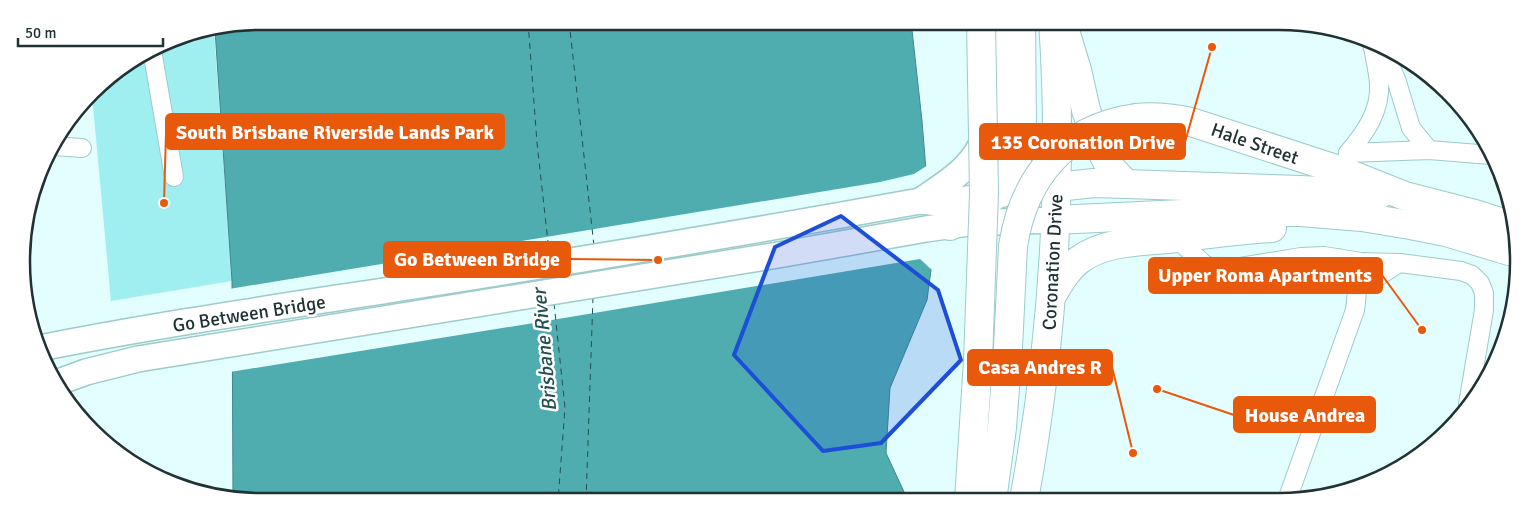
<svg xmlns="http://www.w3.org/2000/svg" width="1540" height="523" viewBox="0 0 1540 523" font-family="Signika,sans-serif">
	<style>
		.green { fill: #a0eff0 }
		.water { fill: #4fadaf; stroke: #41888a }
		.pier { fill: #e2fefe }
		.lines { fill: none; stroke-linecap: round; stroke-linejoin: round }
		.ferry { stroke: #244f50; stroke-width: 1; stroke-dasharray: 6 5; stroke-linecap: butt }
		.minor-casing { stroke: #9dcacb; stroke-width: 20 }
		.secondary-casing { stroke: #9dcacb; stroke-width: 28 }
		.trunk-casing { stroke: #9dcacb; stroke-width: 30 }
		.motorway-casing { stroke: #9dcacb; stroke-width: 30 }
		.minor { stroke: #fff; stroke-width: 18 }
		.secondary { stroke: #fff; stroke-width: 25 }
		.trunk { stroke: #fff; stroke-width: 28 }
		.motorway { stroke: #fff; stroke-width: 28 }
		.rail-casing { stroke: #89a0a1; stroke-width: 5.5 }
		.rail { stroke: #fff; stroke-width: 4; stroke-dasharray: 11; stroke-linecap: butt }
		.trunk-bridge-casing { stroke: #9dcacb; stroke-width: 30; stroke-linecap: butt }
		.motorway-bridge-casing { stroke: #9dcacb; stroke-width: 30; stroke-linecap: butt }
		.trunk-bridge { stroke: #fff; stroke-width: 28 }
		.motorway-bridge { stroke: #fff; stroke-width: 28 }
		.marked { fill: #1d4ed8; fill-opacity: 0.2; stroke: #1d4ed8; stroke-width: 4; stroke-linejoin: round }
		.labels { text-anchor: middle; stroke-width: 5; stroke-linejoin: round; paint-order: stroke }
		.street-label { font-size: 19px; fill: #203233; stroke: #fff }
		.water-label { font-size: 20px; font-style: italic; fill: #244f50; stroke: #fff }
		.rim { fill: none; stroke: #203233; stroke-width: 2.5 }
		.leader { fill: none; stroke: #e8590c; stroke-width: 2 }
		.callout-dot { fill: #e8590c; stroke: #fff; stroke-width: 2 }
		.callout { fill: #e8590c; stroke: #e8590c; stroke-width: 2 }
		.callout-label { font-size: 20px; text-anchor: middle; font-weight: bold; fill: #fff }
	</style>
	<rect width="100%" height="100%" fill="#e2fefe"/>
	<polygon class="green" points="214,31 232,281 111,301 92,95 103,81 170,39"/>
	<polygon class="water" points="262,21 911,21 922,121 929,207 935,240 927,300 890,388 886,453 905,494 906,501 262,502 233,498 232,281 215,30"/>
	<polygon class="pier" points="928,165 931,207 937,239 933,271 920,259 534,323 230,372 229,289 880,182 914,174"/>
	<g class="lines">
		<g class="ferry">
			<polyline points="528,21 537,143 549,251"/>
			<polyline points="569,21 594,246"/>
			<polyline points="554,303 565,408 558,501"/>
			<polyline points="586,501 593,297"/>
		</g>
		<g class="minor-casing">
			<g id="minor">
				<polyline points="1372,45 1386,60 1391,68 1396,79 1411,128 1429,150"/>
				<polyline points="152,50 174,177"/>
				<polyline points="53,146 82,148"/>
				<polyline points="1348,153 1429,150 1491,155"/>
				<path d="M1348 153C1365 133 1381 111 1379 83 1378 71 1375 59 1373 47"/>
				<polyline points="1176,238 1205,265 1221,270 1301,257 1324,256 1361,262 1400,263 1461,271 1472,275 1480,283 1484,293 1484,310 1468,404"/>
				<polyline points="1356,280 1373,280 1399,263"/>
				<path d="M1287 500 1355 310C1357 297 1359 279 1350 268 1347 264 1341 261 1337 258"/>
			</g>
		</g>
		<g class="secondary-casing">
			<g id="secondary">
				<path d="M920 201C948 182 975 167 986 133"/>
				<path d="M40 348C166 323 294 305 421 285 587 259 754 231 920 201L939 203 1003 194"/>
				<polyline points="56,383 86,372 138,359 784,254 926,229 969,223 1055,220"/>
			</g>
		</g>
		<g class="trunk-casing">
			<g id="trunk">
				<path d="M1002 21C1003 58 991 133 1017 161"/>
				<polyline points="950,226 974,212 995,195 1006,178 1015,159 1022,128 1021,21"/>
				<polyline points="969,500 978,361"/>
				<path d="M1024 500C1053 341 1064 183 1053 21"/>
			</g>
		</g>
		<g class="motorway-casing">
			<g id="motorway">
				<polyline points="1062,21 1077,70 1086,110 1098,144 1110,167 1126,184"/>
				<path d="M1136 118C1155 116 1172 118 1191 122L1342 171 1405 196 1475 214 1513 226"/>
				<polyline points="1057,187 1094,183 1126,184 1300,190 1380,194"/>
				<polyline points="1055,220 1224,212 1300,212 1362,217 1410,225 1446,232 1509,251"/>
				<path d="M1051 297C1059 284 1066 270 1079 260 1106 240 1143 242 1176 238 1208 234 1239 230 1272 228"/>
				<polyline points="992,500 1002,428 1008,348"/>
			</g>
		</g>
		<use href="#minor" class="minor"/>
		<use href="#secondary" class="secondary"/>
		<use href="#trunk" class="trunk"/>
		<use href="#motorway" class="motorway"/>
		<g class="rail-casing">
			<polyline id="rail" points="1505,337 1514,266"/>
		</g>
		<use href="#rail" class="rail"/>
		<g class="trunk-bridge-casing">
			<polyline id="trunk-bridge" points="978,361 984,193 981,21"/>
		</g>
		<g class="motorway-bridge-casing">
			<path id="motorway-bridge" d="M1008 348 1013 246C1024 177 1064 128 1136 118"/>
		</g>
		<use href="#trunk-bridge" class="trunk-bridge"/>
		<use href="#motorway-bridge" class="motorway-bridge"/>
	</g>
	<path class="marked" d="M841 216 938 290 961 360 881 443 823 451 734 355 775 247Z"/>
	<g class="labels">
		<g class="street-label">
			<text transform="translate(1255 143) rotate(19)" y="7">Hale Street</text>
			<text transform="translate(1052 262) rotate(-87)" y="7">Coronation Drive</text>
			<text transform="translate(249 313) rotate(-9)" y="7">Go Between Bridge</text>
		</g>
		<g class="water-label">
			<text transform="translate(544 350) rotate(-95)" y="7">Brisbane River</text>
		</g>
	</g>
	<path d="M0 0H1540V523H0ZM261 30H1279A231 231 0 0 1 1510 261V262A231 231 0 0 1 1279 493H261A231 231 0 0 1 30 262V261A231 231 0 0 1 261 30Z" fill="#fff" fill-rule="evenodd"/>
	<path class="rim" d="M261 30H1279A231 231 0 0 1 1510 261V262A231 231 0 0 1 1279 493H261A231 231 0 0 1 30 262V261A231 231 0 0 1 261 30Z"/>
	<path class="leader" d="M164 203L166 132M1212 47L1185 142M658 260L570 259M1422 330L1382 275M1133 453L1112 367M1157 389L1234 415"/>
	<g class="callout-dot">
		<circle cx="164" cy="203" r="5"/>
		<circle cx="1212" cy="47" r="5"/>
		<circle cx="658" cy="260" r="5"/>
		<circle cx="1422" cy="330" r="5"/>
		<circle cx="1133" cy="453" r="5"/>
		<circle cx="1157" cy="389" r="5"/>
	</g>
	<g class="callout">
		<rect x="166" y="114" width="338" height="35" rx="5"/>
		<rect x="980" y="124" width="205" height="35" rx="5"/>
		<rect x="384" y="242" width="186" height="35" rx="5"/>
		<rect x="1149" y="258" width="233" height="35" rx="5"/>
		<rect x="968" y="350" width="144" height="35" rx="5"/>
		<rect x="1234" y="397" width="141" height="35" rx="5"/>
	</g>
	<g class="callout-label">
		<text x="335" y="139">South Brisbane Riverside Lands Park</text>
		<text x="1083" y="149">135 Coronation Drive</text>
		<text x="477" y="266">Go Between Bridge</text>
		<text x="1265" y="282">Upper Roma Apartments</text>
		<text x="1040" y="374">Casa Andres R</text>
		<text x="1305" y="422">House Andrea</text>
	</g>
	<path d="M18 38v8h145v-8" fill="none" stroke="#203233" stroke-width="2.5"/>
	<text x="25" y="38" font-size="15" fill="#203233" stroke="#ffffff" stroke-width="4" paint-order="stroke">50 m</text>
</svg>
